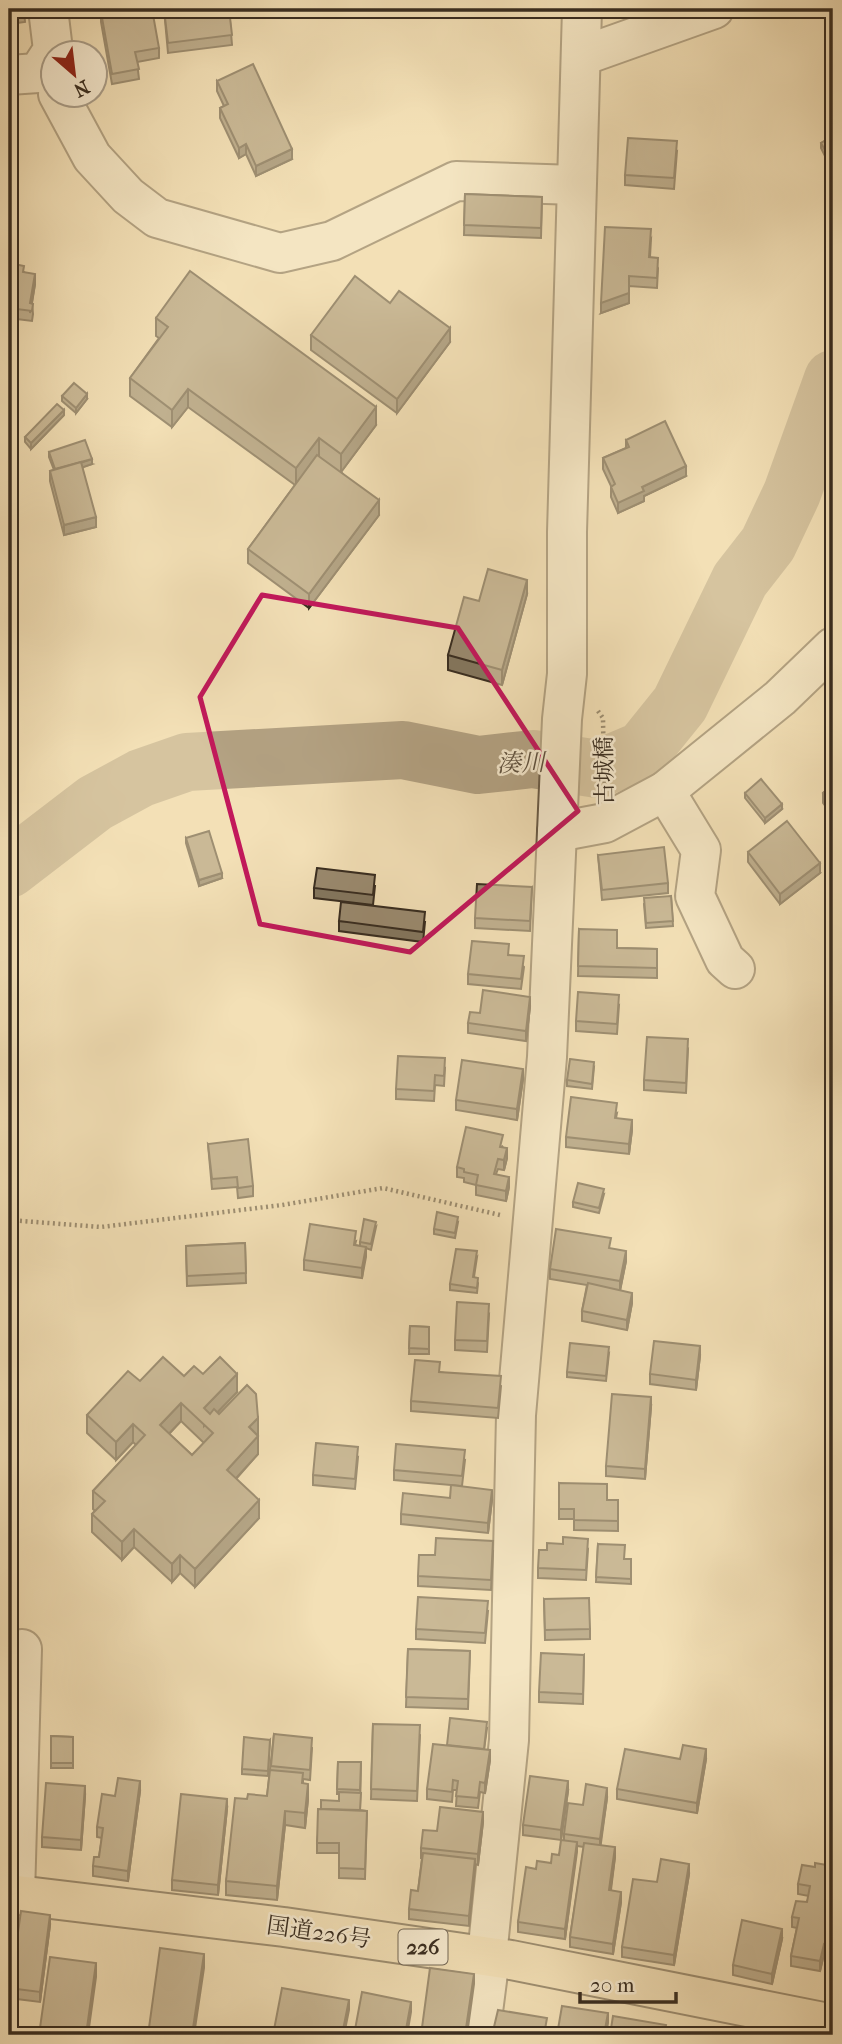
<svg xmlns="http://www.w3.org/2000/svg" width="842" height="2044" viewBox="0 0 842 2044" font-family="'IM FELL French Canon','Noto Serif JP',serif">
	<style>
		.lines { fill: none; stroke-linecap: round; stroke-linejoin: round }
		.river { stroke: #b4a384; stroke-width: 58 }
		.minor-casing { stroke: #685a46; stroke-width: 42 }
		.highway-casing { stroke: #392d20; stroke-width: 42 }
		.path { stroke: #392d20; stroke-width: 4.5; stroke-dasharray: 2 3.5; stroke-linecap: butt }
		.minor { stroke: #f7ebd0; stroke-width: 38 }
		.highway { stroke: #f3e0b7; stroke-width: 38 }
		.wall { fill: #84775f; stroke: #392d20; stroke-width: 2; fill-rule: evenodd }
		.shaded-wall { fill: #6c614e; stroke: #392d20; stroke-width: 2 }
		.building { fill: #9a8a6f; stroke: #392d20; stroke-width: 2; fill-rule: evenodd }
		.marked { fill: none; stroke: #c2185b; stroke-width: 5; stroke-linejoin: round }
		.labels { text-anchor: middle; stroke-width: 5; stroke-linejoin: round; paint-order: stroke }
		.shield { fill: #f7ebd0; stroke: #726655; stroke-width: 2 }
		.shield-label { font-size: 21px; font-weight: bold; fill: #392d20 }
		.street-label { font-size: 23px; fill: #392d20; stroke: #f7ebd0 }
		.water-label { font-size: 24px; font-style: italic; fill: #5e503e; stroke: #f7ebd0 }
	</style>
	<rect width="100%" height="100%" fill="#f3e0b7"/>
	<filter id="stains"><feTurbulence type="fractalNoise" baseFrequency=".00286" numOctaves="4"/><feColorMatrix values="0 0 0 0 .2 0 0 0 0 .09 0 0 0 0 .02 0 0 0 .5 -.17"/></filter>
	<radialGradient id="worn" r=".72"><stop offset=".6" stop-color="#630" stop-opacity="0"/><stop offset="1" stop-color="#630" stop-opacity=".3"/></radialGradient>
	<g class="lines">
		<polyline class="river" points="9,869 95,803 141,778 187,762 403,750 478,765 533,759 598,769 643,750 680,704 740,580 768,544 792,493 833,379"/>
		<g class="minor-casing">
			<g id="minor">
				<polyline points="582,56 714,9"/>
				<polyline points="9,75 38,73 53,50 48,9"/>
				<polyline points="58,94 92,157 128,196 157,218 280,253 332,241 456,181 576,185"/>
				<polyline points="665,791 701,850 695,896 725,960 735,969"/>
				<polyline points="557,832 605,823 665,791 780,698 833,647"/>
				<polyline points="15,1895 22,1649"/>
				<polyline points="487,1956 509,1740 516,1415 547,1057 562,719 567,674 567,532 582,9"/>
				<polyline points="480,2035 490,1957"/>
			</g>
		</g>
		<g class="highway-casing">
			<polyline id="highway" points="9,1894 284,1927 511,1960 833,2024"/>
		</g>
		<g class="path">
			<polyline points="598,711 603,718 604,784"/>
			<polyline points="9,1220 101,1227 282,1205 383,1188 500,1215"/>
		</g>
		<use href="#minor" class="minor"/>
		<use href="#highway" class="highway"/>
	</g>
	<g class="wall">
		<polygon points="9,9 24,9 25,22 9,24"/>
		<polygon points="164,9 229,9 232,45 168,53"/>
		<polygon points="101,12 159,48 159,58 137,62 139,79 112,84 101,22"/>
		<polygon points="217,81 292,159 256,176 246,154 239,158 220,118 220,108 224,106 217,91"/>
		<polygon points="833,107 833,124 830,119 830,109"/>
		<polygon points="833,136 826,158 821,148 821,143"/>
		<polygon points="677,151 674,189 625,185 625,175"/>
		<polygon points="465,194 542,197 541,238 464,235"/>
		<polygon points="651,239 650,257 658,268 657,288 629,286 629,303 601,313"/>
		<polygon points="9,263 24,272 35,284 32,303 33,314 32,321 9,318"/>
		<polygon points="390,303 450,342 397,413 311,350 311,335"/>
		<polygon points="156,318 376,425 341,472 379,515 309,608 248,563 248,549 295,485 188,407 172,427 130,396 130,378 159,338 156,336"/>
		<polygon points="62,396 87,399 76,413 62,401"/>
		<polygon points="64,415 31,449 25,442 25,437"/>
		<polygon points="626,440 686,476 644,496 644,501 618,513 611,497 611,486 603,469 603,458 626,448"/>
		<polygon points="49,452 92,464 82,467 96,527 64,535 50,481 50,471 54,470 49,457"/>
		<polygon points="527,594 502,685 448,670 448,655 479,601"/>
		<polygon points="833,784 833,816 823,803 823,793"/>
		<polygon points="745,793 782,809 765,823 745,798"/>
		<polygon points="186,838 222,878 199,886 186,843"/>
		<polygon points="748,852 820,873 780,904 748,862"/>
		<polygon points="598,855 668,883 668,893 602,900"/>
		<polygon points="375,886 373,905 314,898 314,888"/>
		<polygon points="532,887 530,931 475,928 475,918"/>
		<polygon points="671,896 673,926 646,928 644,904"/>
		<polygon points="339,921 425,922 423,942 339,931"/>
		<polygon points="579,929 617,948 657,949 657,978 578,976"/>
		<polygon points="509,955 524,967 521,989 468,984 468,974"/>
		<polygon points="619,1005 617,1034 576,1031 576,1021"/>
		<polygon points="530,1007 526,1041 468,1033 468,1023 480,1013"/>
		<polygon points="688,1049 686,1093 644,1090 644,1080"/>
		<polygon points="594,1067 592,1089 567,1086 567,1080"/>
		<polygon points="445,1068 444,1086 435,1085 434,1101 396,1099 396,1089"/>
		<polygon points="523,1079 517,1120 456,1110 456,1100"/>
		<polygon points="617,1113 616,1118 632,1130 629,1154 566,1147 566,1137"/>
		<polygon points="208,1144 253,1186 253,1196 238,1198 237,1187 212,1189"/>
		<polygon points="503,1146 502,1147 507,1158 504,1170 498,1169 496,1174 509,1187 506,1201 476,1195 476,1185 464,1182 464,1178 457,1177 457,1167"/>
		<polygon points="604,1194 599,1213 573,1207 573,1202"/>
		<polygon points="458,1222 455,1238 434,1234 434,1229"/>
		<polygon points="376,1227 371,1250 366,1248 362,1278 304,1270 304,1260 356,1241 355,1245 360,1246 360,1242"/>
		<polygon points="245,1243 246,1283 187,1286 186,1246"/>
		<polygon points="611,1249 626,1261 620,1290 632,1303 627,1330 582,1321 582,1311 587,1285 550,1279 550,1269"/>
		<polygon points="477,1257 474,1277 478,1283 477,1293 450,1290 450,1284"/>
		<polygon points="489,1314 487,1352 455,1350 455,1340"/>
		<polygon points="410,1326 429,1327 429,1354 409,1354"/>
		<polygon points="609,1353 606,1381 567,1377 567,1372"/>
		<polygon points="700,1356 696,1390 650,1384 650,1374"/>
		<polygon points="440,1372 501,1386 498,1418 411,1411 411,1401"/>
		<path d="M203 1374 237 1392 218 1412 219 1414 258 1418V1454L236 1479 259 1518 195 1587 180 1573 172 1582 134 1547 122 1560 92 1532V1514L95 1511 93 1509V1491L136 1445 133 1442 116 1460 87 1433V1415L140 1381ZM181 1421 204 1443 192 1455 169 1434Z"/>
		<polygon points="651,1407 645,1479 606,1476 606,1466"/>
		<polygon points="358,1457 355,1489 313,1485 313,1475"/>
		<polygon points="465,1460 462,1486 394,1480 394,1470"/>
		<polygon points="559,1483 607,1500 618,1500 618,1531 574,1530 574,1519 559,1519"/>
		<polygon points="450,1498 492,1500 488,1533 401,1524 401,1514"/>
		<polygon points="598,1544 624,1559 631,1559 631,1584 596,1582"/>
		<polygon points="588,1549 586,1580 538,1578 538,1568"/>
		<polygon points="493,1551 491,1590 418,1586 418,1576 435,1555"/>
		<polygon points="544,1599 590,1629 590,1639 545,1640"/>
		<polygon points="488,1611 485,1643 416,1639 416,1629"/>
		<polygon points="408,1649 470,1651 468,1709 406,1707"/>
		<polygon points="584,1655 583,1704 539,1702 539,1692"/>
		<polygon points="373,1724 420,1735 417,1801 371,1799"/>
		<polygon points="487,1728 484,1750 490,1760 485,1793 480,1792 478,1808 456,1806 457,1790 453,1790 452,1802 427,1799 427,1789 447,1745"/>
		<polygon points="274,1734 312,1748 310,1780 303,1779 303,1784 308,1799 305,1828 285,1825 277,1900 226,1895 226,1881 247,1799 267,1796"/>
		<polygon points="51,1736 73,1737 73,1768 51,1768"/>
		<polygon points="270,1740 268,1776 242,1774 242,1769"/>
		<polygon points="680,1759 706,1759 697,1813 617,1799 617,1789"/>
		<polygon points="338,1762 361,1762 360,1810 367,1811 365,1879 339,1878 339,1853 317,1853 317,1843 321,1809 339,1801 339,1794 337,1794"/>
		<polygon points="140,1791 128,1881 93,1876 93,1866 99,1857 102,1838 97,1837 97,1827 115,1796"/>
		<polygon points="568,1791 561,1840 523,1835 523,1825"/>
		<polygon points="85,1796 81,1850 42,1847 42,1837"/>
		<polygon points="607,1798 600,1845 615,1857 611,1890 621,1902 613,1954 570,1947 570,1937 584,1847 577,1846 565,1939 518,1932 518,1922 536,1869 551,1863 559,1855 564,1840 564,1834 583,1805"/>
		<polygon points="227,1809 218,1895 172,1890 172,1880"/>
		<polygon points="483,1822 478,1865 475,1864 469,1926 409,1919 409,1909 418,1891 422,1858 421,1858 421,1848 437,1831"/>
		<polygon points="833,1866 831,1956 824,1954 820,1971 791,1966 791,1956 797,1928 792,1927 792,1917 807,1902 809,1896 798,1894 798,1884 815,1867"/>
		<polygon points="689,1874 674,1965 622,1957 622,1947 657,1882"/>
		<polygon points="50,1925 40,2002 9,1998 9,1937 17,1939"/>
		<polygon points="782,1939 772,1984 733,1975 733,1965"/>
		<polygon points="494,2027 547,2028 545,2035 494,2035"/>
	</g>
	<g class="shaded-wall">
		<polygon points="246,144 246,154 239,158 239,148"/>
		<polygon points="833,148 833,154 826,158 826,152"/>
		<polygon points="292,149 292,159 256,176 256,166"/>
		<polygon points="35,274 35,284 30,313 30,303"/>
		<polygon points="629,276 629,303 601,313 601,303"/>
		<polygon points="450,328 450,342 397,413 397,399"/>
		<polygon points="188,389 188,407 172,427 172,410"/>
		<polygon points="87,394 87,399 76,413 76,408"/>
		<polygon points="376,407 376,425 341,472 341,454"/>
		<polygon points="64,410 64,415 31,449 31,443"/>
		<polygon points="319,438 319,456 296,486 296,468"/>
		<polygon points="92,459 92,464 56,477 56,471"/>
		<polygon points="686,466 686,476 644,496 644,501 618,513 618,503 642,487"/>
		<polygon points="379,500 379,515 309,608 309,594"/>
		<polygon points="96,517 96,527 64,535 64,525"/>
		<polygon points="527,580 527,594 502,685 502,670"/>
		<polygon points="782,804 782,809 765,823 765,818"/>
		<polygon points="820,863 820,873 780,904 780,894"/>
		<polygon points="222,873 222,878 199,886 199,880"/>
		<polygon points="530,997 530,1007 526,1041 526,1031"/>
		<polygon points="523,1069 523,1079 517,1120 517,1109"/>
		<polygon points="632,1120 632,1130 629,1154 629,1144"/>
		<polygon points="507,1148 507,1158 504,1170 504,1160"/>
		<polygon points="509,1177 509,1187 506,1201 506,1191"/>
		<polygon points="366,1247 366,1257 362,1278 362,1268"/>
		<polygon points="626,1251 626,1261 620,1291 620,1281"/>
		<polygon points="632,1293 632,1303 627,1330 627,1320"/>
		<polygon points="700,1346 700,1356 696,1390 696,1380"/>
		<polygon points="237,1374 237,1392 204,1426 204,1408"/>
		<polygon points="651,1397 651,1407 645,1479 645,1469"/>
		<polygon points="181,1403 181,1421 160,1443 160,1425"/>
		<polygon points="258,1418 258,1436 249,1427"/>
		<polygon points="133,1424 133,1442 116,1460 116,1442"/>
		<polygon points="258,1436 258,1454 227,1488 227,1470"/>
		<polygon points="492,1490 492,1500 488,1533 488,1523"/>
		<polygon points="259,1500 259,1518 195,1587 195,1569"/>
		<polygon points="134,1529 134,1547 122,1560 122,1542"/>
		<polygon points="180,1555 180,1573 172,1582 172,1564"/>
		<polygon points="706,1749 706,1759 697,1813 697,1803"/>
		<polygon points="490,1750 490,1760 485,1793 485,1783"/>
		<polygon points="140,1781 140,1791 128,1881 128,1871"/>
		<polygon points="568,1781 568,1791 561,1840 561,1830"/>
		<polygon points="308,1784 308,1799 305,1828 305,1813"/>
		<polygon points="85,1786 85,1796 81,1850 81,1840"/>
		<polygon points="607,1788 607,1798 600,1850 600,1839"/>
		<polygon points="227,1799 227,1809 218,1895 218,1885"/>
		<polygon points="285,1811 285,1825 277,1900 277,1886"/>
		<polygon points="483,1812 483,1822 478,1865 478,1854"/>
		<polygon points="577,1842 577,1852 565,1939 565,1929"/>
		<polygon points="615,1847 615,1857 609,1900 609,1890"/>
		<polygon points="475,1859 475,1869 469,1926 469,1916"/>
		<polygon points="689,1864 689,1874 674,1965 674,1955"/>
		<polygon points="621,1892 621,1902 613,1954 613,1944"/>
		<polygon points="50,1915 50,1925 40,2002 40,1992"/>
		<polygon points="782,1929 782,1939 772,1984 772,1974"/>
		<polygon points="824,1944 824,1954 820,1971 820,1961"/>
		<polygon points="204,1954 204,1968 194,2035 192,2035"/>
		<polygon points="96,1963 96,1977 88,2035 86,2035"/>
		<polygon points="474,1974 474,1984 467,2035 465,2035"/>
		<polygon points="349,2000 349,2010 344,2035 342,2035"/>
		<polygon points="411,2002 411,2012 407,2035 405,2035"/>
		<polygon points="608,2013 608,2023 606,2035 604,2035"/>
	</g>
	<g class="building">
		<polygon points="9,9 24,9 25,12 9,14"/>
		<polygon points="118,9 152,9 159,48 135,52 139,69 112,74 101,12"/>
		<polygon points="164,9 229,9 232,35 168,43"/>
		<polygon points="253,64 292,149 256,166 246,144 239,148 220,108 228,104 217,81"/>
		<polygon points="833,136 833,148 826,152 821,143"/>
		<polygon points="628,138 677,141 674,178 625,175"/>
		<polygon points="465,194 542,197 541,228 464,225"/>
		<polygon points="605,227 651,229 649,257 658,258 657,278 629,276 629,293 601,303"/>
		<polygon points="9,263 24,266 23,272 35,274 30,303 33,304 32,311 9,308"/>
		<polygon points="190,271 376,407 341,454 319,438 296,468 188,389 172,410 130,378 168,327 156,318"/>
		<polygon points="355,276 390,303 399,291 450,328 397,399 311,335"/>
		<polygon points="74,383 87,394 76,408 62,396"/>
		<polygon points="57,404 64,410 31,443 25,437"/>
		<polygon points="665,421 686,466 642,487 644,491 618,503 611,487 615,484 603,458 629,447 626,440"/>
		<polygon points="85,440 92,459 55,469 49,452"/>
		<polygon points="317,455 379,500 309,594 248,549"/>
		<polygon points="81,462 96,517 64,525 50,471"/>
		<polygon points="488,569 527,580 502,670 448,655 464,597 479,601"/>
		<polygon points="761,779 782,804 765,818 745,793"/>
		<polygon points="833,784 833,806 823,793"/>
		<polygon points="787,821 820,863 780,894 748,852"/>
		<polygon points="209,831 222,873 199,880 186,838"/>
		<polygon points="664,847 668,883 602,890 598,855"/>
		<polygon points="317,868 375,875 373,895 314,888"/>
		<polygon points="477,884 532,887 530,921 475,918"/>
		<polygon points="671,896 673,921 646,923 644,898"/>
		<polygon points="341,902 425,912 423,932 339,921"/>
		<polygon points="579,929 617,930 617,948 657,949 657,968 578,966"/>
		<polygon points="472,941 509,944 508,955 524,956 521,979 468,974"/>
		<polygon points="483,990 530,997 526,1031 468,1023 470,1012 480,1013"/>
		<polygon points="578,992 619,995 617,1024 576,1021"/>
		<polygon points="647,1037 688,1039 686,1083 644,1080"/>
		<polygon points="398,1056 445,1058 444,1076 435,1075 434,1091 396,1089"/>
		<polygon points="570,1059 594,1062 592,1084 567,1080"/>
		<polygon points="462,1060 523,1069 517,1109 456,1100"/>
		<polygon points="571,1097 617,1103 615,1118 632,1120 629,1144 566,1137"/>
		<polygon points="466,1127 503,1135 500,1147 507,1148 504,1160 498,1159 494,1174 509,1177 506,1191 476,1185 478,1175 464,1172 464,1169 457,1167"/>
		<polygon points="248,1139 253,1186 238,1188 237,1177 212,1179 208,1144"/>
		<polygon points="578,1183 604,1189 599,1208 573,1202"/>
		<polygon points="437,1212 458,1217 455,1233 434,1229"/>
		<polygon points="364,1219 376,1222 371,1244 360,1242"/>
		<polygon points="310,1224 356,1231 354,1245 366,1247 362,1268 304,1260"/>
		<polygon points="556,1229 611,1238 609,1248 626,1251 620,1281 550,1269"/>
		<polygon points="245,1243 246,1273 187,1276 186,1246"/>
		<polygon points="456,1249 477,1251 473,1277 478,1278 477,1288 450,1284"/>
		<polygon points="588,1283 632,1293 627,1320 582,1311"/>
		<polygon points="457,1302 489,1304 487,1341 455,1340"/>
		<polygon points="410,1326 429,1327 429,1349 409,1348"/>
		<polygon points="654,1341 700,1346 696,1380 650,1374"/>
		<polygon points="570,1343 609,1347 606,1376 567,1372"/>
		<path d="M163 1357 184 1376 194 1366 203 1374 220 1357 237 1374 204 1408 210 1414 214 1409 219 1414 247 1385 256 1394 258 1418 249 1427 258 1436 227 1470 259 1500 195 1569 180 1555 172 1564 134 1529 122 1542 92 1514 105 1501 93 1491 145 1435 133 1424 116 1442 87 1415 128 1371 140 1381ZM181 1403 213 1433 192 1455 160 1425Z"/>
		<polygon points="415,1360 440,1362 439,1372 501,1376 498,1408 411,1401"/>
		<polygon points="612,1394 651,1397 645,1469 606,1466"/>
		<polygon points="316,1443 358,1447 355,1479 313,1475"/>
		<polygon points="396,1444 465,1450 462,1476 394,1470"/>
		<polygon points="559,1483 607,1484 607,1500 618,1500 618,1521 574,1520 574,1509 559,1509"/>
		<polygon points="451,1485 492,1490 488,1523 401,1514 403,1493 450,1498"/>
		<polygon points="563,1537 588,1539 586,1570 538,1568 539,1550 547,1550 547,1543 563,1544"/>
		<polygon points="436,1538 493,1541 491,1580 418,1576 419,1555 435,1555"/>
		<polygon points="598,1544 625,1545 624,1559 631,1559 631,1579 596,1577"/>
		<polygon points="418,1597 488,1601 485,1633 416,1629"/>
		<polygon points="589,1598 590,1629 545,1630 544,1599"/>
		<polygon points="408,1649 470,1651 468,1699 406,1697"/>
		<polygon points="541,1653 584,1655 583,1694 539,1692"/>
		<polygon points="450,1718 487,1722 484,1749 447,1745"/>
		<polygon points="373,1724 420,1725 417,1791 371,1789"/>
		<polygon points="274,1734 312,1738 310,1770 271,1766"/>
		<polygon points="51,1736 73,1737 73,1763 51,1763"/>
		<polygon points="244,1737 270,1740 268,1771 242,1769"/>
		<polygon points="433,1744 490,1750 485,1783 480,1782 478,1798 456,1796 458,1781 453,1780 452,1792 427,1789"/>
		<polygon points="683,1745 706,1749 697,1803 617,1789 625,1749 680,1759"/>
		<polygon points="338,1762 361,1762 360,1790 337,1789"/>
		<polygon points="270,1770 303,1773 302,1783 308,1784 305,1813 285,1811 277,1886 226,1881 235,1798 247,1799 248,1794 267,1796"/>
		<polygon points="530,1776 568,1781 561,1830 523,1825"/>
		<polygon points="118,1778 140,1781 128,1871 93,1866 94,1857 99,1857 103,1828 97,1827 102,1794 115,1796"/>
		<polygon points="46,1783 85,1786 81,1840 42,1837"/>
		<polygon points="586,1784 607,1788 600,1839 564,1834 568,1803 583,1805"/>
		<polygon points="339,1792 361,1793 360,1810 321,1809 321,1800 339,1801"/>
		<polygon points="181,1794 227,1799 218,1885 172,1880"/>
		<polygon points="440,1807 483,1812 478,1854 421,1848 423,1830 437,1831"/>
		<polygon points="318,1809 367,1811 365,1869 339,1868 339,1843 317,1843"/>
		<polygon points="561,1840 577,1842 565,1929 518,1922 526,1867 536,1869 537,1861 551,1863 552,1854 559,1855"/>
		<polygon points="584,1843 615,1847 609,1890 621,1892 613,1944 570,1937"/>
		<polygon points="423,1853 475,1859 469,1916 409,1909 411,1890 418,1891"/>
		<polygon points="661,1859 689,1864 674,1955 622,1947 633,1879 657,1882"/>
		<polygon points="815,1863 833,1866 833,1937 831,1946 824,1944 820,1961 791,1956 799,1918 792,1917 796,1901 807,1902 810,1886 798,1884 802,1865 815,1867"/>
		<polygon points="21,1911 50,1915 40,1992 9,1988 9,1937 17,1939"/>
		<polygon points="742,1920 782,1929 772,1974 733,1965"/>
		<polygon points="160,1948 204,1954 192,2035 148,2035"/>
		<polygon points="50,1957 96,1963 86,2035 39,2035"/>
		<polygon points="430,1968 474,1974 465,2035 421,2035"/>
		<polygon points="282,1988 349,2000 342,2035 273,2035"/>
		<polygon points="362,1992 411,2002 405,2035 354,2035"/>
		<polygon points="562,2006 608,2013 604,2035 557,2035"/>
		<polygon points="498,2010 547,2018 544,2035 525,2035 525,2032 494,2027"/>
		<polygon points="613,2016 666,2025 664,2035 610,2035"/>
	</g>
	<path d="M0 0H842V2044H0ZM262 595 458 628 578 811 410 952 260 924 200 697Z" fill="#f3e0b7" fill-opacity=".55" fill-rule="evenodd"/>
	<path class="marked" d="M262 595 458 628 578 811 410 952 260 924 200 697Z"/>
	<g class="labels">
		<rect class="shield" x="398.5" y="1929.5" width="49" height="35" rx="5"/>
		<g class="shield-label">
			<text x="423" y="1954">226</text>
		</g>
		<g class="street-label">
			<text transform="translate(604 771) rotate(-91)" y="8">古城橋</text>
			<text transform="translate(319 1932) rotate(8)" y="8">国道226号</text>
		</g>
		<g class="water-label">
			<text transform="translate(521 763) rotate(-2)" y="8">湊川</text>
		</g>
	</g>
	<rect width="842" height="2044" fill="none" stroke="#f3e0b7" stroke-width="35"/>
	<rect x="10" y="10" width="821" height="2023" fill="none" stroke="#392d20" stroke-width="3.5"/>
	<rect x="18" y="18" width="807" height="2009" fill="none" stroke="#392d20" stroke-width="2"/>
	<g transform="translate(74 74) rotate(152)"><circle r="33" fill="#f7ebd0" stroke="#ab9f8a" stroke-width="2"/>
	<path d="M0-5L12 26L0 18L-12 26Z" fill="#8f2418"/>
	<text y="-10" font-size="19" font-weight="bold" text-anchor="middle" fill="#392d20">N</text>
	</g>
	<path d="M580 1992v10h96v-10" fill="none" stroke="#392d20" stroke-width="3.5"/>
	<text x="590" y="1992" font-size="21" fill="#392d20" stroke="#f7ebd0" stroke-width="5" paint-order="stroke">20 m</text>
	<rect width="100%" height="100%" filter="url(#stains)"/>
	<rect width="100%" height="100%" fill="url(#worn)"/>
</svg>
